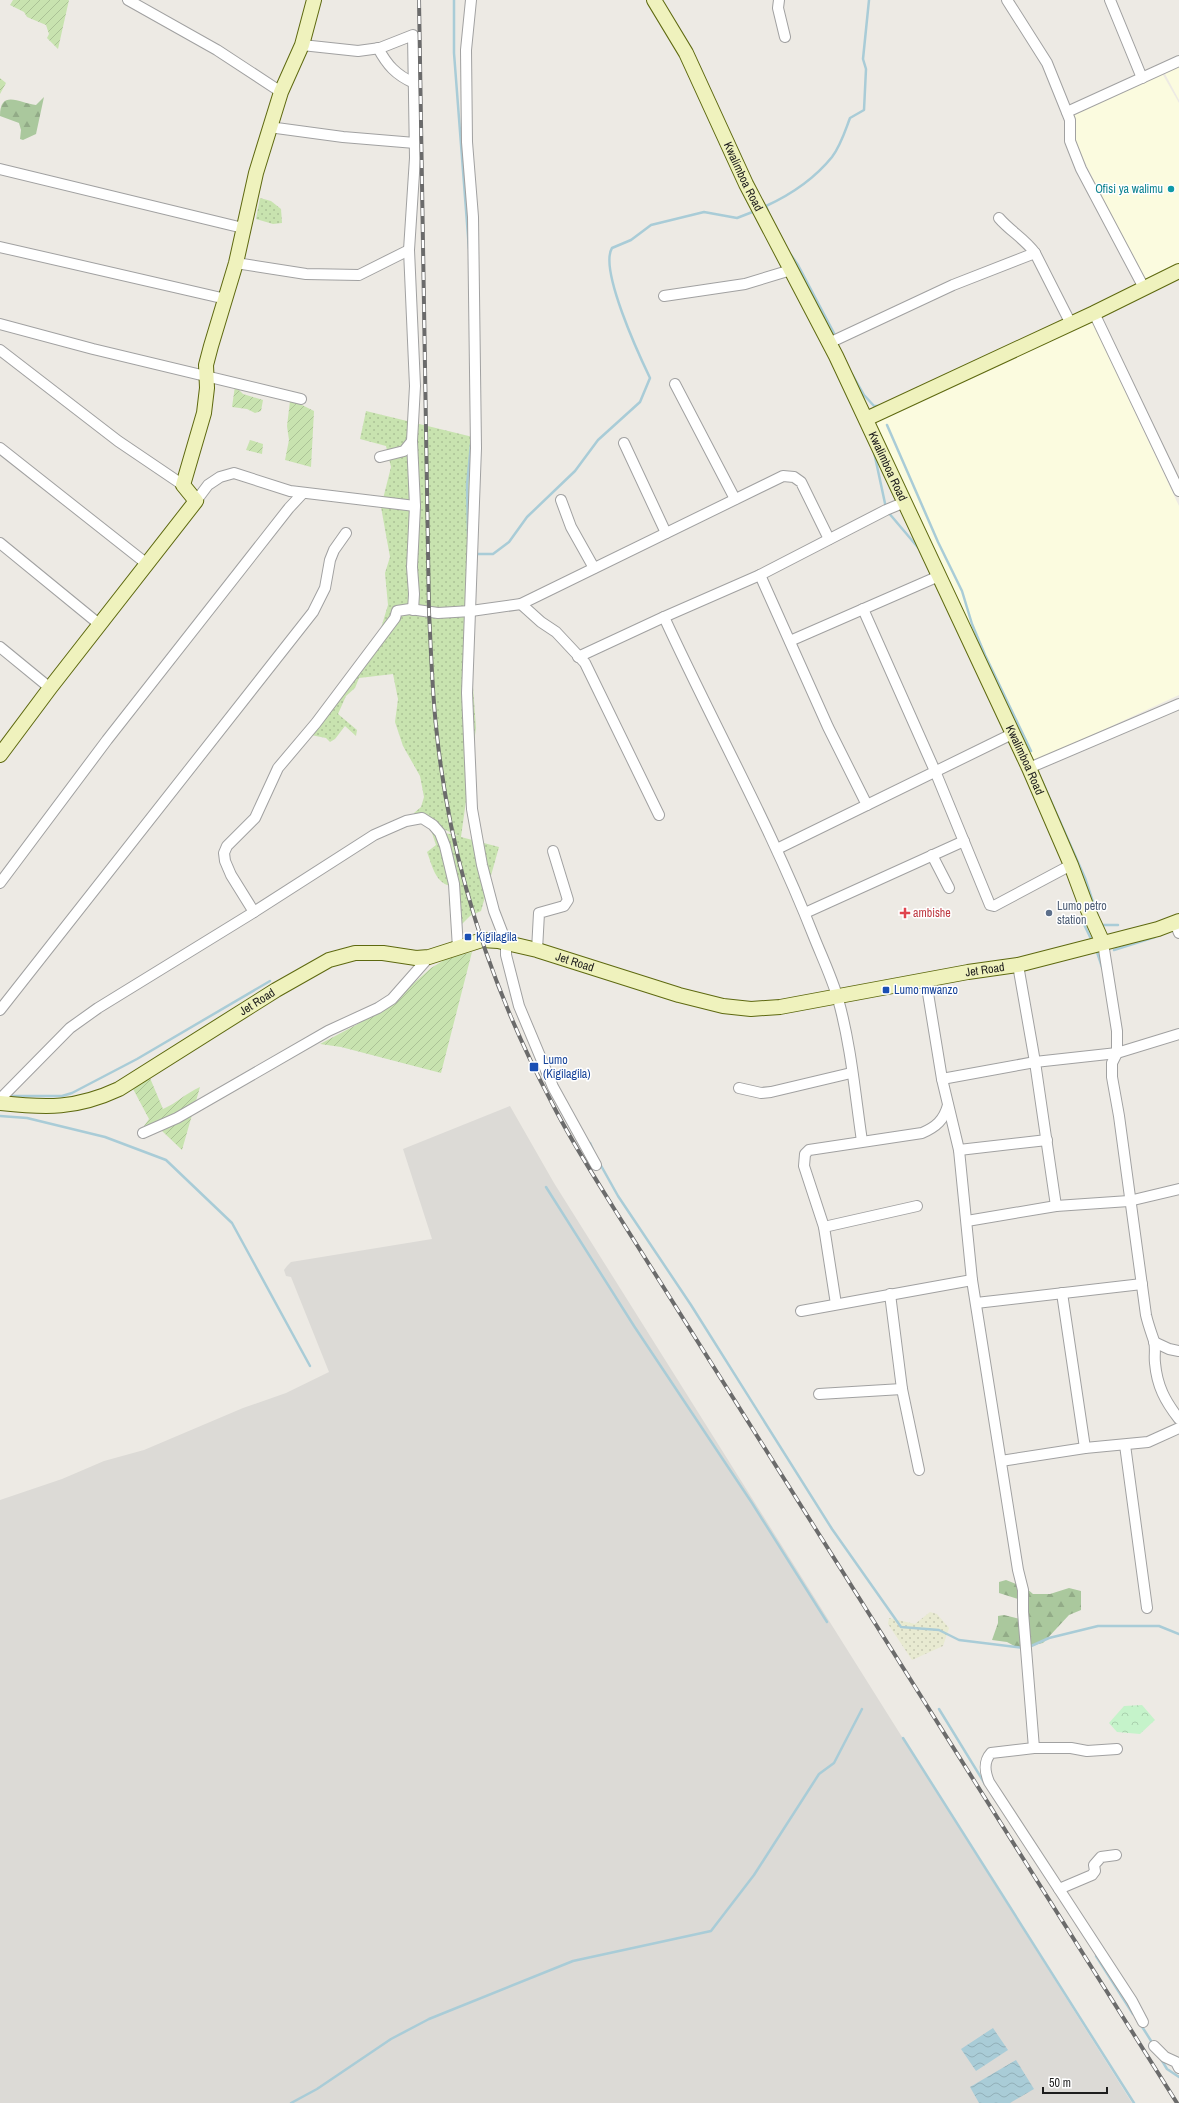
<svg xmlns="http://www.w3.org/2000/svg" width="1179" height="2103" viewBox="0 0 1179 2103" font-family="'Archivo Narrow',sans-serif">
	<style>
		.education { fill: #fbfbdf }
		.airport { fill: #dcdad6 }
		.farmland { fill: url(#farmland-dots) }
		.grass { fill: url(#grass-dots) }
		.forest { fill: url(#forest-firs) }
		.park { fill: url(#park-crowns) }
		.garden { fill: url(#garden-furrows) }
		.water { fill: url(#water-waves) }
		.lines { fill: none; stroke-linecap: round; stroke-linejoin: round }
		.stream { stroke: #a9ccd7; stroke-width: 2.5 }
		.street-casing { stroke: #a1a1a1; stroke-width: 12 }
		.secondary-casing { stroke: #5e6910; stroke-width: 16 }
		.street { stroke: #fff; stroke-width: 10 }
		.secondary { stroke: #eff2bd; stroke-width: 14 }
		.rail-casing { stroke: #6b6b6b; stroke-width: 4 }
		.rail { stroke: #fff; stroke-width: 2.5; stroke-dasharray: 8; stroke-linecap: butt }
		.culture-dot { fill: #0f9aa8; stroke: #fff; stroke-width: 1.5 }
		.health-dot { fill: #e0444e; stroke: #fff; stroke-width: 1.5 }
		.service-dot { fill: #5c6f8a; stroke: #fff; stroke-width: 1.5 }
		.transit-dot { fill: #1a4fb4; stroke: #fff; stroke-width: 1.5 }
		.labels { text-anchor: middle; stroke-width: 3; stroke-linejoin: round; paint-order: stroke }
		.street-label { font-size: 12px; fill: #1d1d1d; stroke: #fff }
		.culture-label { font-size: 12px; fill: #0d838f; stroke: #fff; text-anchor: end }
		.service-label { font-size: 12px; fill: #4e5e75; stroke: #fff; text-anchor: start }
		.health-label { font-size: 12px; fill: #be3a42; stroke: #fff; text-anchor: start }
		.transit-label { font-size: 12px; fill: #164399; stroke: #fff; text-anchor: start }
	</style>
	<defs>
		<pattern id="farmland-dots" width="8" height="8" patternUnits="userSpaceOnUse"><rect width="8" height="8" fill="#e8ead1"/><path d="M2 2h.1M6 6h.1" fill="none" stroke="#c7c8b3" stroke-width="1.8" stroke-linecap="round"/></pattern>
		<pattern id="grass-dots" width="8" height="8" patternUnits="userSpaceOnUse"><rect width="8" height="8" fill="#c8e3af"/><path d="M2 2h.1M6 6h.1" fill="none" stroke="#abc296" stroke-width="1.8" stroke-linecap="round"/></pattern>
		<pattern id="forest-firs" width="22" height="20" patternUnits="userSpaceOnUse"><rect width="22" height="20" fill="#aac89d"/><path d="M5 1l3.5 6h-7zM16 11l3.5 6h-7z" fill="#92ab87"/></pattern>
		<pattern id="park-crowns" width="20" height="18" patternUnits="userSpaceOnUse"><rect width="20" height="18" fill="#c5f3ca"/><path d="M2 6a3 3 0 1 1 6 0M12 15a3 3 0 1 1 6 0" fill="none" stroke="#a9d0ad"/></pattern>
		<pattern id="garden-furrows" width="10" height="10" patternUnits="userSpaceOnUse"><rect width="10" height="10" fill="#c8e3af"/><path d="M-1 1l2-2M0 10L10 0M9 11l2-2" fill="none" stroke="#abc296"/></pattern>
		<pattern id="water-waves" width="16" height="10" patternUnits="userSpaceOnUse"><rect width="16" height="10" fill="#a9ccd7"/><path d="M0 5q4-4 8 0t8 0" fill="none" stroke="#91afb8"/></pattern>
	</defs>
	<rect width="100%" height="100%" fill="#edeae4"/>
	<g class="education">
		<polygon points="1179,65 1179,100 1164,72"/>
		<polygon points="1162,73 1179,103 1179,265 1145,285 1074,140 1075,112"/>
		<polygon points="1092,321 1179,506 1179,695 1031,763 874,423"/>
	</g>
	<polygon class="airport" points="510,1106 554,1183 1132,2103 0,2103 0,1500 62,1479 104,1461 144,1450 243,1408 286,1393 329,1372 291,1277 286,1276 284,1270 287,1266 291,1262 432,1239 403,1149"/>
	<polygon class="farmland" points="930,1612 937,1614 949,1628 943,1646 912,1660 888,1624 889,1618 915,1624"/>
	<g class="grass">
		<polygon points="260,198 271,201 281,209 282,223 273,224 256,219"/>
		<path d="M366 411 481 439 472 673 476 728 461 837 499 847 481 911 470 916 462 924 455 922 449 903 450 886C435 882 432 865 427 852L436 845 431 830 459 836 417 817 414 813 421 807 424 797 420 776 403 746 395 722 398 699 393 674 359 678 355 688 346 696 338 714 357 730 356 736 345 726 335 739 330 742 326 738 311 735 340 698 381 628 388 605 385 573 390 557 381 507 391 467 386 446 360 439Z"/>
	</g>
	<g class="forest">
		<path d="M44 97 36 134 23 140 20 139 21 130 19 123 0 116C0 88 21 104 36 105Z"/>
		<polygon points="1006,1580 1026,1588 1033,1594 1050,1594 1069,1588 1081,1591 1081,1610 1069,1615 1043,1643 1018,1648 1007,1642 992,1640 998,1623 998,1616 1004,1615 1020,1619 1021,1600 999,1593 999,1582"/>
	</g>
	<polygon class="park" points="1142,1705 1155,1720 1140,1734 1117,1732 1109,1723 1124,1706"/>
	<g class="garden">
		<polygon points="13,0 69,0 58,49 47,38 49,34 46,25 27,17 24,12 10,5"/>
		<polygon points="0,78 6,83 0,94"/>
		<polygon points="235,386 243,394 263,400 261,411 255,413 247,409 232,407"/>
		<polygon points="290,401 294,401 314,411 311,467 285,460 289,440 287,426"/>
		<polygon points="250,440 263,444 262,454 246,450"/>
		<polygon points="472,952 441,1073 341,1047 320,1044 356,1025 405,991 431,968 446,959"/>
		<path d="M150 1078 163 1109C177 1103 186 1093 200 1087L182 1150 162 1131 144 1126 149 1119 132 1087Z"/>
	</g>
	<g class="water">
		<polygon points="993,2028 1008,2050 976,2071 961,2049"/>
		<polygon points="1016,2060 1034,2089 1010,2103 979,2103 970,2087"/>
	</g>
	<g class="lines">
		<g class="stream">
			<polyline points="454,0 454,53 469,249"/>
			<path d="M769 214 766 206C790 195 815 178 832 157 841 145 845 131 850 118L864 110 866 69 863 59 869 0"/>
			<polyline points="791,255 798,265 836,337"/>
			<polyline points="852,374 864,395 874,406 880,406"/>
			<polyline points="887,425 938,542 962,591 972,624 985,655 1031,751"/>
			<polyline points="874,452 886,508"/>
			<polyline points="888,512 921,551"/>
			<polyline points="468,534 467,485 471,444"/>
			<path d="M474 554H493L509 542 527 517 575 471 598 440 640 402 650 378C639 355 599 269 612 248L631 240 651 225 704 212 737 218 755 211"/>
			<polyline points="1042,781 1085,878 1098,917"/>
			<polyline points="1081,918 1092,941"/>
			<polyline points="1101,925 1118,925"/>
			<polyline points="1096,949 1102,967"/>
			<polyline points="1114,950 1155,937"/>
			<polyline points="13,1096 62,1096 72,1093 137,1059 270,981"/>
			<polyline points="0,1116 27,1118 105,1137 166,1160 232,1223 310,1366"/>
			<polyline points="590,1143 593,1150"/>
			<polyline points="599,1162 618,1196 691,1305 832,1529 901,1627 939,1630 959,1640 1024,1648"/>
			<polyline points="546,1187 634,1326 752,1503 827,1622"/>
			<polyline points="1029,1647 1049,1638 1098,1626 1159,1626 1179,1634"/>
			<polyline points="939,1709 985,1784"/>
			<polyline points="903,1738 1134,2103"/>
			<polyline points="1096,1956 1133,2014"/>
			<polyline points="1141,2025 1153,2044"/>
			<polyline points="1161,2059 1167,2069 1179,2077"/>
			<polyline points="291,2103 317,2089 391,2039 429,2019 573,1961 711,1931 754,1875 819,1774 834,1763 862,1709"/>
		</g>
		<g class="street-casing">
			<g id="street">
				<polyline points="128,0 217,50 281,92"/>
				<polyline points="471,0 466,50 467,142 473,217 476,448 467,693 472,809 482,865 494,911 506,942 506,955 519,1006 553,1087 596,1165"/>
				<polyline points="779,0 778,8 785,37"/>
				<polyline points="1007,0 1047,63 1070,120 1070,141 1081,169 1144,288"/>
				<polyline points="1110,0 1142,78"/>
				<polyline points="302,45 358,51 380,48 413,35 415,158 409,250 415,386 412,441 415,506 412,567 414,594 413,610"/>
				<path d="M378 48C387 65 396 75 414 83"/>
				<polyline points="1067,112 1179,61"/>
				<polyline points="269,127 343,137 415,143"/>
				<polyline points="0,169 243,228"/>
				<path d="M999 218C1010 231 1025 239 1035 253L1071 324"/>
				<polyline points="0,247 226,299"/>
				<polyline points="236,263 306,274 359,275 409,250"/>
				<polyline points="664,296 745,284 791,270"/>
				<polyline points="1094,313 1179,491"/>
				<polyline points="0,324 93,349 301,399"/>
				<polyline points="829,343 953,285 1035,253"/>
				<polyline points="0,350 118,441 183,485"/>
				<polyline points="675,384 735,499"/>
				<polyline points="624,443 666,533"/>
				<polyline points="0,448 147,564"/>
				<polyline points="380,457 404,451 412,441"/>
				<polyline points="561,500 571,527 594,568"/>
				<polyline points="196,501 208,485 220,477 234,473 290,491 415,506"/>
				<polyline points="0,543 99,624"/>
				<polyline points="760,575 828,727 867,805"/>
				<polyline points="521,604 541,622 556,632 585,663 659,815"/>
				<polyline points="863,609 935,771 990,905 994,906 1071,865"/>
				<path d="M664 617C713 724 771 827 814 937 822 957 832 978 838 999 851 1045 855 1094 862 1141"/>
				<polyline points="790,641 939,576"/>
				<polyline points="0,647 50,688"/>
				<polyline points="578,657 664,617 760,575 886,510 905,502"/>
				<polyline points="1029,768 1179,704"/>
				<polyline points="777,849 1012,734"/>
				<polyline points="932,855 949,888"/>
				<polyline points="0,883 107,740 289,508 303,493"/>
				<polyline points="254,912 231,875 225,861 224,853 227,846 255,818 278,768 316,723 395,618 397,611 410,609 438,613 471,611 521,604 783,476 794,477 801,482 829,539"/>
				<polyline points="805,913 964,841"/>
				<polyline points="1172,924 1177,928 1179,933"/>
				<path d="M1103 943 1117 1031V1053L1112 1063V1077L1119 1116 1146 1315C1148 1324 1151 1332 1154 1341 1156 1348 1154 1356 1155 1363 1157 1386 1165 1401 1179 1419"/>
				<polyline points="537,950 539,913 564,906 568,900 553,851"/>
				<polyline points="1018,965 1035,1062 1056,1206"/>
				<polyline points="926,981 942,1079 959,1150 972,1280 1018,1570 1023,1590 1023,1612 1034,1748"/>
				<polyline points="0,1010 313,612 325,588 330,560 334,550 346,533"/>
				<polyline points="942,1079 1035,1062 1117,1053 1179,1034"/>
				<polyline points="739,1088 761,1093 771,1092 851,1073"/>
				<polyline points="0,1099 70,1028 98,1008 254,912 374,835 406,821 422,818 433,825 440,833 445,846 454,884 458,948"/>
				<polyline points="143,1133 177,1118 328,1031 378,1008 392,999 429,957"/>
				<polyline points="959,1150 1047,1140"/>
				<polyline points="967,1221 1056,1206 1129,1201 1179,1189"/>
				<polyline points="824,1227 917,1206"/>
				<polyline points="1062,1293 1085,1448"/>
				<polyline points="890,1294 902,1389 919,1470"/>
				<polyline points="976,1303 1142,1284"/>
				<path d="M836 1304 824 1227 804 1166 805 1154 809 1150 922 1133C936 1127 944 1120 948 1105"/>
				<polyline points="801,1311 972,1280"/>
				<polyline points="1154,1342 1169,1349 1179,1351"/>
				<polyline points="819,1394 902,1389"/>
				<polyline points="1125,1445 1147,1608"/>
				<polyline points="1001,1461 1085,1448 1148,1442 1179,1428"/>
				<path d="M1116 1855 1101 1857 1094 1865 1095 1871 1092 1875 1059 1889 989 1782C985 1772 983 1762 991 1753L1034 1748H1071L1087 1751 1117 1749"/>
				<polyline points="1059,1889 1132,2001 1143,2022"/>
				<polyline points="1154,2046 1165,2057 1176,2062 1179,2068"/>
			</g>
		</g>
		<g class="secondary-casing">
			<g id="secondary">
				<path id="s1" d="M654 0 686 53 746 184 836 356 1029 768 1071 865 1087 908 1103 943"/>
				<polyline points="866,419 1094,313 1179,271"/>
				<polyline points="0,755 50,688 196,501 183,485 204,413 207,388 206,365 211,346 236,263 256,173 281,92 302,45 314,0"/>
				<path id="s2" d="M0 1103C47 1108 76 1109 119 1089L276 990 329 960 355 953H383L416 958 429 957 482 940 498 941 537 950 679 995 723 1006 751 1009 780 1007 968 972 1018 965 1158 929 1179 921"/>
			</g>
		</g>
		<use href="#street" class="street"/>
		<use href="#secondary" class="secondary"/>
		<g class="rail-casing">
			<path id="rail" d="M419 0 429 612C431 650 432 688 436 726 449 858 490 986 552 1103 570 1139 592 1173 613 1207L1177 2103"/>
		</g>
		<use href="#rail" class="rail"/>
	</g>
	<circle class="culture-dot" cx="1171" cy="189" r="4"/>
	<path class="health-dot" d="M903 907h4v4h4v4h-4v4h-4v-4h-4v-4h4z"/>
	<circle class="service-dot" cx="1049" cy="913" r="4"/>
	<g class="transit-dot">
		<rect x="464" y="933" width="8" height="8" rx="2"/>
		<rect x="882" y="986" width="8" height="8" rx="2"/>
		<rect x="529" y="1062" width="10" height="10" rx="2"/>
	</g>
	<g class="labels">
		<g class="street-label">
			<text dy="4" stroke="none"><textPath href="#s1" startOffset="198">Kwalimboa Road</textPath></text>
			<text dy="4" stroke="none"><textPath href="#s1" startOffset="522">Kwalimboa Road</textPath></text>
			<text dy="4" stroke="none"><textPath href="#s1" startOffset="846">Kwalimboa Road</textPath></text>
			<text dy="4" stroke="none"><textPath href="#s2" startOffset="621">Jet Road</textPath></text>
			<text dy="4" stroke="none"><textPath href="#s2" startOffset="1041">Jet Road</textPath></text>
			<text dy="4" stroke="none"><textPath href="#s2" startOffset="285">Jet Road</textPath></text>
		</g>
		<g class="culture-label">
			<text x="1163" y="193">Ofisi ya walimu</text>
		</g>
		<g class="service-label">
			<text x="1057" y="910">Lumo petro<tspan x="1057" dy="14">station</tspan></text>
		</g>
		<g class="health-label">
			<text x="913" y="917">ambishe</text>
		</g>
		<g class="transit-label">
			<text x="476" y="941">Kigilagila</text>
			<text x="894" y="994">Lumo mwanzo</text>
			<text x="543" y="1064">Lumo<tspan x="543" dy="14">(Kigilagila)</tspan></text>
		</g>
	</g>
	<path d="M1043 2087v6h64v-6" fill="none" stroke="#1d1d1d" stroke-width="2"/>
	<text x="1049" y="2087" font-size="12" fill="#1d1d1d" stroke="#ffffff" stroke-width="3" paint-order="stroke">50 m</text>
</svg>
